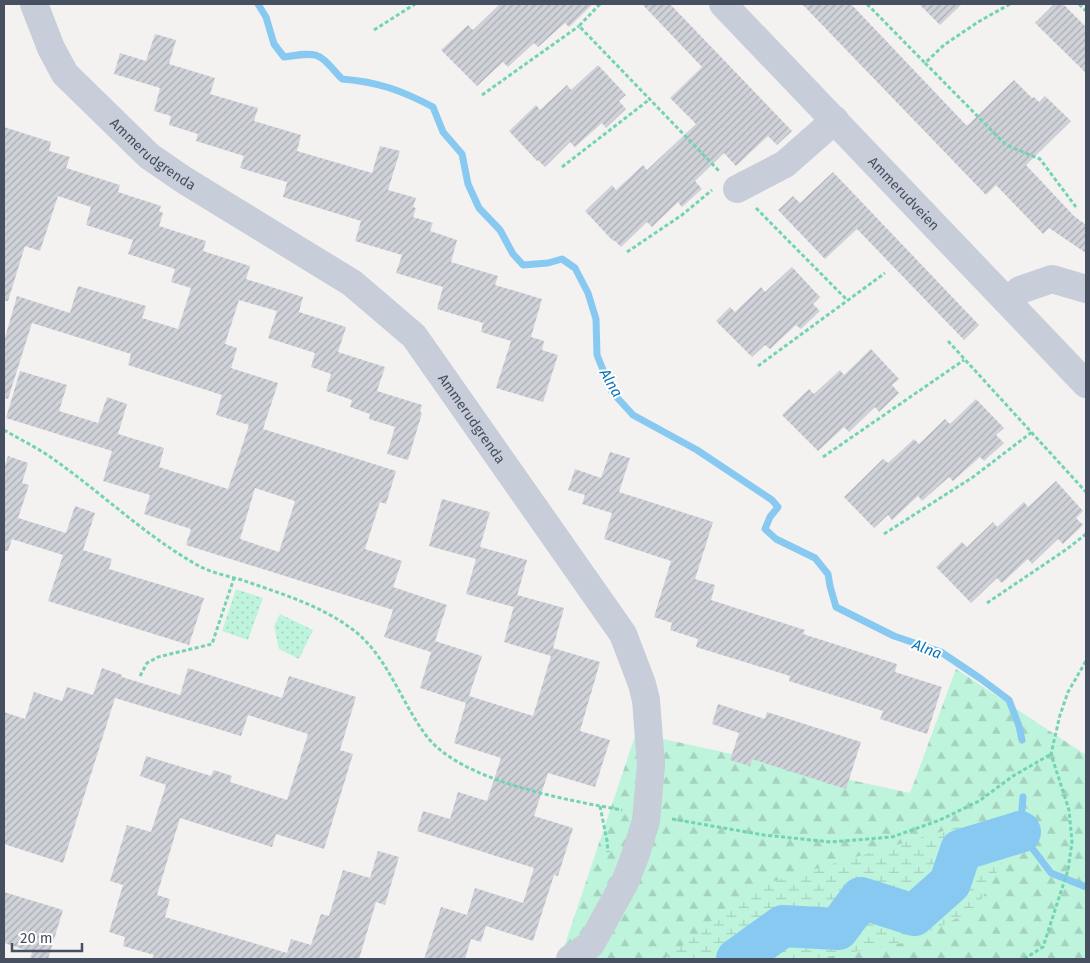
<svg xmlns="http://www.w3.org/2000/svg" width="1090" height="963" viewBox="0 0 1090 963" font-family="'Fira Sans',sans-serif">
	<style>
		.forest { fill: url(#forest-firs) }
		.wetland { fill: url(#wetland-marsh) }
		.park { fill: url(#park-dots) }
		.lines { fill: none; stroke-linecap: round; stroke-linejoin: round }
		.stream { stroke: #88c9f2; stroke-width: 7 }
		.river { stroke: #88c9f2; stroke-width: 42 }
		.building { fill: url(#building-hatch); fill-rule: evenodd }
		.path { stroke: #73d3b5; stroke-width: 3; stroke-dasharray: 4 2.5; stroke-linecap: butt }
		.minor { stroke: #c7cdd9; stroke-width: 28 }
		.minor-bridge { stroke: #c7cdd9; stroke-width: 28 }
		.labels { text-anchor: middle; stroke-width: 4; stroke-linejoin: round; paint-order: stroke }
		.street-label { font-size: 14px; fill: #475060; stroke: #fff }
		.water-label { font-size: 15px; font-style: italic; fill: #0372b8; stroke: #fff }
	</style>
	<defs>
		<pattern id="forest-firs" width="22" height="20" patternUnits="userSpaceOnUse" patternTransform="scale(1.25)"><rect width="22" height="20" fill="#bef3dc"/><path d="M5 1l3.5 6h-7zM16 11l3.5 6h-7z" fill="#a5d2bf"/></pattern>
		<pattern id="wetland-marsh" width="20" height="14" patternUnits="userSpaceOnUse" patternTransform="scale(1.25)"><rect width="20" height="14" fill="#bef3dc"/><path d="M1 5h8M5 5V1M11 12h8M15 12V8" fill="none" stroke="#a5d2bf"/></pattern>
		<pattern id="park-dots" width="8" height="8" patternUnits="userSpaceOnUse" patternTransform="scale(1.25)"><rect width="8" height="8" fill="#bef3dc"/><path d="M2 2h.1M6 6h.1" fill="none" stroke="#a5d2bf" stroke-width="1.8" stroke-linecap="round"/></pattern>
		<pattern id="building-hatch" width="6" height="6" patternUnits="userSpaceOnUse" patternTransform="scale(1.25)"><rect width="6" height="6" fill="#d0d2d9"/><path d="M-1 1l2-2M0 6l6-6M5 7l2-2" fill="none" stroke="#abadb3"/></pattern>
	</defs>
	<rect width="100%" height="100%" fill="#f4f2f1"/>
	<polygon class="forest" points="956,669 1086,755 1086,959 560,959 636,733 910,793"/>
	<polygon class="wetland" points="967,824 1020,832 976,909 908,942 815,959 664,959 768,883"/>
	<g class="park">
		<polygon points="236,589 263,598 248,640 222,631"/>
		<polygon points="280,614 313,630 299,659 279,649 274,626"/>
	</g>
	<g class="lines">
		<g class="stream">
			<path d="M258 4 266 17 274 44 284 57C321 51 318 53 342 79 378 82 401 90 433 107L443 132 462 154 468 184 479 208 500 230 513 254 523 265 548 263 562 259 575 268 588 293 596 319 597 355 612 392 633 415 697 450 772 500 778 507 770 517 765 529 776 539 815 558 828 574 830 586 836 607 894 636 941 652 981 679 1009 700 1019 726 1022 740"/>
			<polyline points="1023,797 1020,832 1051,873 1086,887"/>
		</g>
		<polyline class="river" points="737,959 783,926 838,929 861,898 914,915 950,883 961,850 1020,832"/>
	</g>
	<g class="building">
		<polygon points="500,4 593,4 569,27 565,23 538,47 534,43 508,67 503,62 477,86 441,50 468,25 473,30"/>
		<polygon points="642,4 670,4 792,131 777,145 768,136 736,166 724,153 695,181 702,189 682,207 678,202 652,227 647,222 621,247 614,240 613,241 585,211 612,185 616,190 643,165 647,170 696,124 670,98 702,67"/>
		<polygon points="802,4 851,4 967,126 1014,80 1032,98 1034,97 1039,102 1045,96 1071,121 1026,165 1074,216 1086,225 1086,253 1049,228 1043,234 996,185 986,195"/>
		<polygon points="919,4 962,4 940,25"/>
		<polygon points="1054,4 1063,4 1086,27 1086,73 1035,23"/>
		<polygon points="155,34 176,40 169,64 215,78 210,94 258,108 254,121 301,135 297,151 372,173 380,146 400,151 388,190 416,198 413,207 416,208 413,217 433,223 430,231 457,240 451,262 498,276 495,285 542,299 531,337 544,341 542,350 558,355 543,402 496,388 511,341 481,332 483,323 437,309 443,287 396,273 402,255 355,241 361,221 283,197 287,182 240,168 244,156 196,141 198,134 169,125 171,116 154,111 160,88 114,74 120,53 146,61"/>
		<polygon points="598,65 626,95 619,101 626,109 606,128 602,123 575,147 570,142 545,167 538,160 537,161 509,131 536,105 540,110 567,85 571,90"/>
		<path d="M4 127 51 142 49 151 70 157 66 168 120 185 118 192 161 206 159 211 163 213 159 226 206 241 203 251 250 266 246 279 303 297 299 312 346 327 338 352 385 367 377 391 422 405 420 412 422 413 408 460 387 454 395 427 369 419 370 414 350 407 352 400 326 391 331 374 311 367 315 353 268 338 277 311 239 300 225 344 237 348 231 368 278 383 263 429 396 471 386 504 380 502 365 549 402 561 393 587 447 605 435 641 482 656 469 696 533 716 551 656 504 642 517 595 564 608 553 648 600 662 580 731 610 740 595 787 548 773 534 816 573 828 558 876 554 875 533 941 486 926 481 942 471 939 465 959H424L441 907 467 915 475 888 523 903 534 868 417 831 423 811 450 819 458 792 487 801 501 758 454 743 466 703 420 688 431 652 384 637 393 610 186 545 191 529 144 514 150 495 103 481 112 451 6 418 20 371 67 385 59 411 98 423 107 397 127 404 118 434 164 448 159 467 228 489 249 425 216 415 222 395 128 365 131 354 32 323 8 399 4 398V341L17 296 70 313 78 286 146 306 142 318 178 329 191 288 171 282 175 269 128 254 133 240 86 225 91 207 58 196 40 251 25 246 8 301H4ZM255 488 295 501 279 552 240 539Z"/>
		<polygon points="833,172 979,325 964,340 857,229 825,259 778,210 793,196 800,203"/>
		<polygon points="792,267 820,297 813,304 820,311 801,329 796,325 770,349 765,345 752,357 716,321 730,307 735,312 761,287 765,292"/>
		<polygon points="871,349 899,379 892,385 899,393 879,412 875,407 849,432 844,427 818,451 782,415 809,389 814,394 840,370 844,375"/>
		<polygon points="976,399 1004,428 996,435 1004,443 984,461 980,457 953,481 949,477 922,501 918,496 892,520 888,515 874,528 844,497 883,459 888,463 914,439 919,444 945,419 950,424"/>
		<polygon points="610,452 630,458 619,492 713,522 695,579 715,585 711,600 805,630 803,634 897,664 895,672 942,687 927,734 880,719 883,711 789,681 790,676 696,647 698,639 670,630 672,623 654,617 671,561 604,539 612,513 582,504 585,495 568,490 575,469 601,478"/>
		<polygon points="8,456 28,463 22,483 29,485 18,518 66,533 75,506 95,513 83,550 112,559 109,569 204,598 189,645 48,601 63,555 12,539 8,551 4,551 4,468"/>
		<polygon points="1056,481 1083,511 1076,518 1083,525 1063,544 1058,539 1032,564 1028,559 1002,583 997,578 971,603 936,567 962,542 967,547 993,522 997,527 1024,502 1028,507"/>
		<polygon points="442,499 490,512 480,547 527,560 514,607 466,594 476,559 429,546"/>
		<polygon points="102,668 122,675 122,677 180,695 188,668 282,698 289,676 356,697 340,750 353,754 324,849 276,834 272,847 180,818 157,895 170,899 165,917 287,953 291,939 311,945 321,914 329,916 343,870 370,878 378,851 399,857 385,905 376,902 359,959 152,959 154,955 123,946 125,937 109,932 123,885 110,881 127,825 151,832 166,785 140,776 146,756 211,776 214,770 232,776 230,782 287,800 308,734 248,715 241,736 115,698 63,863 4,844 4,712 25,719 34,692 62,701 67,687 93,695"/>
		<polygon points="718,704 765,719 767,712 861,742 846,789 752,759 750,766 730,760 739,733 712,724"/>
		<polygon points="4,892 63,910 48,959 30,959 32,952 4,943"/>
	</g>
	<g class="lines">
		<g class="path">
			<polyline points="600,4 579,26 720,172"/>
			<polyline points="867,4 925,63"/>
			<polyline points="1010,4 978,22 944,45 925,63 1006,145 1040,159 1076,207"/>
			<polyline points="1079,4 1086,11"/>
			<polyline points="374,30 415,4"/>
			<polyline points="482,95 579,26"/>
			<polyline points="562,167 650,99"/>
			<polyline points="756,208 847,300"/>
			<polyline points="627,252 682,215 712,190"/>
			<polyline points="948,341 1086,492"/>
			<polyline points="758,366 885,273"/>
			<path d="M4 430C21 440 40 449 56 461 104 495 147 537 199 566 212 573 228 576 242 580 279 593 320 605 352 629 387 655 400 700 425 734 458 781 567 800 622 810"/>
			<polyline points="823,457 964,360"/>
			<polyline points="884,534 973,477 1032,432"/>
			<polyline points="987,603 1067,549 1086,534"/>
			<polyline points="140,676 147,663 158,657 212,644 234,578"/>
			<polyline points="600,806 607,841 608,852"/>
			<polyline points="672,819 764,835 831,842 892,837 940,820 979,801 1013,776 1051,754"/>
			<polyline points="1024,959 1043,947 1068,870 1072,842 1069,810 1051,754 1060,715 1068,692 1086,661"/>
		</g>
		<g class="minor">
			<path id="s1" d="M34 4 51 48 65 74 149 156 184 180 352 283 414 336 623 634 642 684 646 700 651 765"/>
			<path id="s2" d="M723 4 1086 384"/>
			<polyline points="737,189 785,164 835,120"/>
			<polyline points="1007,301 1020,290 1052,279 1086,289"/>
			<polyline points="570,959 591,944 625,882 635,856"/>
		</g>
		<polyline class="minor-bridge" points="635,856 646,821 651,765"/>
	</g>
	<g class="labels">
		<g class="street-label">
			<text dy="5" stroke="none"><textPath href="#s1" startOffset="196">Ammerudgrenda</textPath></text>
			<text dy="5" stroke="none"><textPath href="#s2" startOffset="262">Ammerudveien</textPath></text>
			<text dy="5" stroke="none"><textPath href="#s1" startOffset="616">Ammerudgrenda</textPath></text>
		</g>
		<g class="water-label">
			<text transform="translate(611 383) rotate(60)" y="5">Alna</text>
			<text transform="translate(927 649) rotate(21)" y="5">Alna</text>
		</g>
	</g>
	<rect width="1090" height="963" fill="none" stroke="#475060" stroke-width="10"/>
	<path d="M12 943v8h70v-8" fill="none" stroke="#475060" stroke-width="2.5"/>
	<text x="20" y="943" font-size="15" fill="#475060" stroke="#ffffff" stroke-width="4" paint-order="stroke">20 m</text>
</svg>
